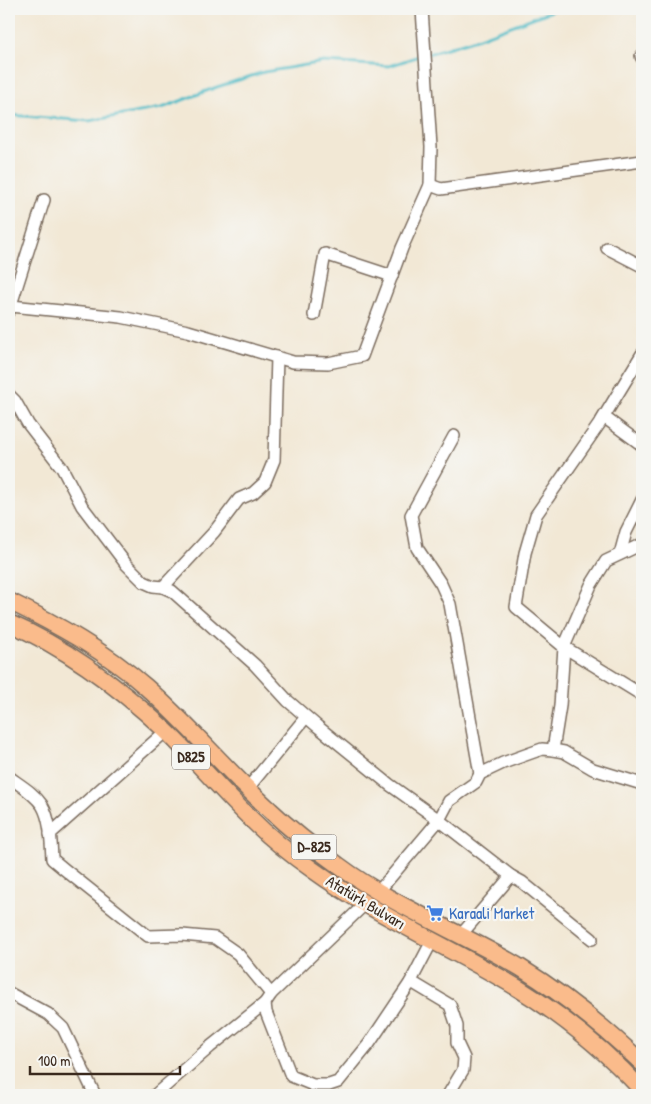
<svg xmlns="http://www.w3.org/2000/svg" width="651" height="1104" viewBox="0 0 651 1104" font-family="'Patrick Hand',sans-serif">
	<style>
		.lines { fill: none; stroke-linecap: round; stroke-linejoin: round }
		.stream { stroke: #4cbac5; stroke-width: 3 }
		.minor-casing { stroke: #7b6c5e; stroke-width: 14 }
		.highway-casing { stroke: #7b6c5e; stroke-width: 19 }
		.minor { stroke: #fff; stroke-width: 11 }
		.highway { stroke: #fabb8b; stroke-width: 16 }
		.labels { text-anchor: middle; stroke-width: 4.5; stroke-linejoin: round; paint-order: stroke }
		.shield { fill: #f6f6f2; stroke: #73675e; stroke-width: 1 }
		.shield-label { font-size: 15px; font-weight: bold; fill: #3b2a1e }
		.street-label { font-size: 16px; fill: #3b2a1e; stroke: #f6f6f2 }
		.shop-label { font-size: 16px; fill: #366cbe; stroke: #f6f6f2; text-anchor: start }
	</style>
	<rect width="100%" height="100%" fill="#f6f6f2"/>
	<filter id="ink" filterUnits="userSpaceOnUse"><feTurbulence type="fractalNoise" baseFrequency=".02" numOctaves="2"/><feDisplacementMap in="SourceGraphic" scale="10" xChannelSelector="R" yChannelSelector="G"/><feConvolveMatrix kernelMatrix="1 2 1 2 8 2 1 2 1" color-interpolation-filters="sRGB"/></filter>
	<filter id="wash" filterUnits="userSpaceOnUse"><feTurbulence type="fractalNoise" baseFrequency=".0096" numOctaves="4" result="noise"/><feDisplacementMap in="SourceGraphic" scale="20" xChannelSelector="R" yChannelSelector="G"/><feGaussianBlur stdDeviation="1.12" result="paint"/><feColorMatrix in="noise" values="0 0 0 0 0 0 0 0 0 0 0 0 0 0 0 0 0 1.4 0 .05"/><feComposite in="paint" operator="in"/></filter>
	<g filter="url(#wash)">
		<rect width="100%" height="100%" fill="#f2e8d5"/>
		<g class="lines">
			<g class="stream">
				<polyline points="428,54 479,38 557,9"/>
				<polyline points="9,115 89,121 162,108 217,87 264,72 324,62 389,66 422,55"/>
			</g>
		</g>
	</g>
	<g filter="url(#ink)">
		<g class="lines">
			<g class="minor-casing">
				<g id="minor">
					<polyline points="641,56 642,58"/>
					<polyline points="430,185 441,189 642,161"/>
					<polyline points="607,248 642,266"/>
					<polyline points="11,306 121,317 188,331 293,362 328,363 362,356 402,248 430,185 431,147 422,9"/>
					<polyline points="9,311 44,200"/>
					<polyline points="314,315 325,254 392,276"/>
					<polyline points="642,354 600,423 536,515 525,553 516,607 564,647 642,695"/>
					<polyline points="9,395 15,401 28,424 62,468 82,506 126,564 144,582 153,586 163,587 172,591 255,665 288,701 317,726 390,785 439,820 511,876 522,882 592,939"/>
					<polyline points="604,417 642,445"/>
					<polyline points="454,436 411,515 417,548 441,584 450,604 480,774"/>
					<polyline points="620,554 626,532 642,500"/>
					<polyline points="163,587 214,532 239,499 253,493 265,482 274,460 277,357"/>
					<polyline points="553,750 560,706 564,647 591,585 606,561 642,544"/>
					<path d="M9 777C20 785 34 793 42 805 51 820 51 842 52 859L64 869 148 936 182 935 215 938 238 954 271 994"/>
					<polyline points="248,788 306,717"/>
					<polyline points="50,834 166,731"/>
					<polyline points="378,892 439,820 449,801 476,782 480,774 503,763 542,749 553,750 564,752 593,769 642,784"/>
					<polyline points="365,904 271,994 265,1003 266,1012 291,1076 313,1085 329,1085 338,1082 369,1044 410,983 432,941"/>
					<polyline points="460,936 511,876"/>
					<polyline points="410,983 415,984 450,1005 457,1026 457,1043 464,1058 463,1070 448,1095"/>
					<polyline points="9,993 48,1014 63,1028 95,1095"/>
					<polyline points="155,1095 210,1047 265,1003"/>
				</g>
			</g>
			<g class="highway-casing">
				<g id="highway">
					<path d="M9 601C58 625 105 651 146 687 190 726 227 771 270 810 291 830 314 848 338 865 394 907 461 932 521 968 565 995 605 1028 642 1063"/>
					<path d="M9 623C67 648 119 687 166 731 194 758 220 789 249 817 268 836 290 854 313 870 371 912 437 941 499 977 552 1007 601 1046 642 1090"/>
				</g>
			</g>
			<use href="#minor" class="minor"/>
			<use href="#highway" class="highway"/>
		</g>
	</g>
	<defs>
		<g id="supermarket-bare" transform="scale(1.35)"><path d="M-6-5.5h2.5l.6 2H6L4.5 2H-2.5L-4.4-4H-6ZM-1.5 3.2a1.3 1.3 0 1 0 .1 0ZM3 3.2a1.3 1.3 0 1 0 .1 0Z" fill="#3f7fe0" stroke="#f6f6f2" stroke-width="2.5" paint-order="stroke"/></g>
	</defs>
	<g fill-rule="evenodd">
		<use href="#supermarket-bare" x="435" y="913"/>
	</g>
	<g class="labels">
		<g class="shield">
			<rect x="172" y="744.5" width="38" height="25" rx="4"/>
			<rect x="291.5" y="834.5" width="45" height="25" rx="4"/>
		</g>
		<g class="shield-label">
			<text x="191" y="762">D825</text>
			<text x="314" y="852">D-825</text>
		</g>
		<g class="street-label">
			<text transform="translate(366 902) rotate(31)" y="6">Atatürk Bulvarı</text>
		</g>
		<g class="shop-label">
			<text x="449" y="919">Karaali Market</text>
		</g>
	</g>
	<rect width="651" height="1104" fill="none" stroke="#f6f6f2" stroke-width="30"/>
	<path d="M30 1066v8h150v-8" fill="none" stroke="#3b2a1e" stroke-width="2.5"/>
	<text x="38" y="1066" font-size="15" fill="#3b2a1e" stroke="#f6f6f2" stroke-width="4" paint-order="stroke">100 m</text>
</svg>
